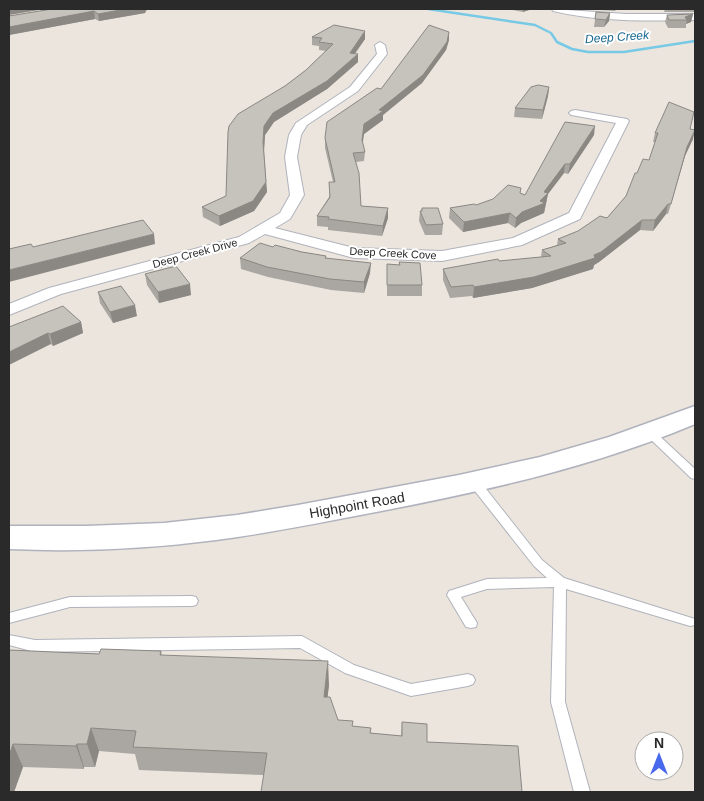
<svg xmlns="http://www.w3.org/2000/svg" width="704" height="801" viewBox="0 0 704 801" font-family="Helvetica,sans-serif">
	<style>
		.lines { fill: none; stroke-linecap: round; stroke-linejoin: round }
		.stream { stroke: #77c9e5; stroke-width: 2.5 }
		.lane-casing { stroke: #b0b3bd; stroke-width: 2 }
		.street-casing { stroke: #b0b3bd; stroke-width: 2 }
		.secondary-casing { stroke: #b0b3bd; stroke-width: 3 }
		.lane { fill: #fff; fill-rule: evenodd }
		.street { fill: #fff; fill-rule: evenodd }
		.secondary { fill: #fff; fill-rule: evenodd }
		.wall { fill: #aaa7a2 }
		.shaded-wall { fill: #8b8884 }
		.building { fill: #c6c2bc; stroke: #8b8884 }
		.labels { text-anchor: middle; stroke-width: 4; stroke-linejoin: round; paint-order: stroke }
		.far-street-label { font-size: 11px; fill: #2a2a2a; stroke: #fff }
		.far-water-label { font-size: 12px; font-style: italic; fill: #176891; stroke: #fff }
		.street-label { font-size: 14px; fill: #2a2a2a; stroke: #fff }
	</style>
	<rect width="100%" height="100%" fill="#ebe5dd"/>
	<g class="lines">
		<polyline class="stream" points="428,9 535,25 551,33 557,42 572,49 588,52 624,52 695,41"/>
		<g class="lane-casing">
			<g id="lane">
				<polygon points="649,429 653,430 695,469 695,479 691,478 645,434 644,432"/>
				<polygon points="475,479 479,480 542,560 564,578 695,619 695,625 690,626 566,589 565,702 590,792 574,792 551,702 554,587 487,589 461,597 477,623 476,627 471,628 466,627 447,595 449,591 487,579 547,578 534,566 471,486 469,483 471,480"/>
				<polygon points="192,596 196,597 198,601 196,605 192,606 70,607 9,623 9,613 70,597"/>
				<polygon points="9,635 35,640 302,636 354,665 411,684 468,674 473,676 475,680 473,684 468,686 411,696 345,673 300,648 35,652 9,645"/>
			</g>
		</g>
		<g class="street-casing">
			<g id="street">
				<path d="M552 9 626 14H695V20C648 21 599 22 553 11Z"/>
				<polygon points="380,42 385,45 387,54 358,91 307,125 301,135 297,157 304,195 290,219 275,228 354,248 442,251 513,238 569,213 616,123 571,115 569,113 571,111 575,110 627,119 629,121 580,219 522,245 442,261 354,258 265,234 249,243 61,294 9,315 9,304 49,288 239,237 280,213 290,195 285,157 289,135 296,123 350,87 377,54 375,45"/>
			</g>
		</g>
		<g class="secondary-casing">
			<path id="secondary" d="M695 406V424C593 467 485 491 376 512 323 522 270 533 216 540 147 549 78 552 9 549V526H87L164 523 237 515 298 505 459 475 540 457 609 437Z"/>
		</g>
		<use href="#lane" class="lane"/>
		<use href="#street" class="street"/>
		<use href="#secondary" class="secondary"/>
	</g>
	<g class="wall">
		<polygon points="52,9 147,9 145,13 99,21 95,19 9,35 9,16"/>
		<polygon points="507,9 532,9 523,12"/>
		<polygon points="599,9 617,9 615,11 599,10"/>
		<polygon points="665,9 695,9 695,13 695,12 664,12"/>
		<polygon points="596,12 610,13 609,21 604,27 594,27"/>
		<polygon points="693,14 691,22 686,24 686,28 668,28 665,22 667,15"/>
		<polygon points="312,37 365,39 355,54 358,62 327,89 274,122 265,135 264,150 267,192 254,211 220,226 203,217 202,207 226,196 285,86 306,70 326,51 319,50 319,46 312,45"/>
		<polygon points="449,40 446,50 422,83 383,115 383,120 364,134 362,143 365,152 364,161 356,162 361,206 388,208 388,218 382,236 328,230 328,227 317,226 317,216 329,197 333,182 325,148 325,138 381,89"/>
		<polygon points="549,87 548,96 542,119 514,117 515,108"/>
		<polygon points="690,129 693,139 685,156 668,214 666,214 653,231 640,230 599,262 594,265 593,269 532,288 473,298 472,296 450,298 443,280 443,269 499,261 541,257 542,250 557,245 558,239 578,231 607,218 626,196 637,173 649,160 655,142 653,142 655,133"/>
		<polygon points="594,135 568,174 564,173 548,194 544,213 521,223 515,228 508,223 463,232 449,218 450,208 476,205 520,193 525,195"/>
		<polygon points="422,208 443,224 442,235 425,235 419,221 420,211 421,211"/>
		<polygon points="273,247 326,256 326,258 370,273 364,293 331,290 268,277 241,269 240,258"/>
		<polygon points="399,262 422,285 422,296 387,296 387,264 399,265"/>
		<polygon points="145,274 191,295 159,303 147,285"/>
		<polygon points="98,292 137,316 113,323 100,303"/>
		<polygon points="81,322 83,333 53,346 51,344 9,327"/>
		<polygon points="9,650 99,654 161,651 162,656 329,685 327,697 338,720 370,733 401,736 402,722 427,742 263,775 139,770 135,754 99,751 95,767 84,767 84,769 23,767 14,792 9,792"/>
	</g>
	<g class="shaded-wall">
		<polygon points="9,9 45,9 9,15"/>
		<polygon points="126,9 147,9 145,13 99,21 98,14"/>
		<polygon points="523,9 532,9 523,12"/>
		<polygon points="94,11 95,19 9,35 9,27"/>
		<polygon points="610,13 609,21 604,27 606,20"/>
		<polygon points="693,14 691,22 686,24 687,20 685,17"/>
		<polygon points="365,31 365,39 350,60 358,54 358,62 327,89 274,122 265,135 264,151 263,142 264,126 273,113 350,53"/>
		<polygon points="449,32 449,40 446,50 422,83 383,115 383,120 364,134 362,149 362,140 364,124 379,110"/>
		<polygon points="549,87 548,96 542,119 543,110"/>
		<polygon points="595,126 594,135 568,174 570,164"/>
		<polygon points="695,130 693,139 685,156 668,214 687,147"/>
		<polygon points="565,164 564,173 548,194 544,213 521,223 515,228 516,218 522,212 540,201 544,192"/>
		<polygon points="266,182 267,192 254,211 220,226 219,216"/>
		<polygon points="668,204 666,214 653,231 655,220"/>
		<polygon points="388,208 388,218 382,236 383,226"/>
		<polygon points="510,213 508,223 463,232 464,222"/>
		<polygon points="642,220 640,230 599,262 594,265 593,269 532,288 473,298 474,287 594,255"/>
		<polygon points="154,234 155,244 9,282 9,270"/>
		<polygon points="371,263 370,273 364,293 364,282"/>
		<polygon points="190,284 191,295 159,303 158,292"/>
		<polygon points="135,305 137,316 113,323 110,312"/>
		<polygon points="81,322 83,333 53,346 50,334"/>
		<polygon points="48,333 51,344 9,365 9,352"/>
		<polygon points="328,661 329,685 325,720 324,697"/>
		<polygon points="91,728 99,751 95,767 87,744"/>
		<polygon points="13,744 23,767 14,792 9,792 9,756"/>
		<polygon points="77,744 84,767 84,769 76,746"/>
	</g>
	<g class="building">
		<polygon points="52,9 126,9 98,14 94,11 9,27 9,16"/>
		<polygon points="596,12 610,13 606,20 595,19"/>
		<polygon points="693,14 685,17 687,20 669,20 667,15"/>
		<polygon points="334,25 365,31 350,53 358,54 327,81 273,113 264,126 263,142 266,182 253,201 219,216 202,207 226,196 228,132 229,126 238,114 285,86 306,70 333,44 319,42 322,38 312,37"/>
		<polygon points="429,25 449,32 447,42 423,75 379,110 383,111 364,124 362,140 365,152 353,153 359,173 361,206 388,208 383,226 328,219 329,217 317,216 330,197 329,182 335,182 325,138 327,122 377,88 381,89"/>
		<polygon points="538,85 549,87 543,110 515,108 531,87"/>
		<polygon points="669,102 694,112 690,129 695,130 687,147 671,204 668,204 655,220 642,220 601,252 594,255 595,258 534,277 474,287 473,285 451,287 443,269 498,259 499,261 551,256 542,250 566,243 558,239 578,231 600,216 607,218 626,196 635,173 637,173 643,159 649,160 658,133 655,133"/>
		<polygon points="565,122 595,126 570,164 565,164 544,192 548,193 540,201 545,203 522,212 516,218 510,213 464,222 450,208 474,204 476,205 493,199 508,185 521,188 520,193 525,195"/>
		<polygon points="422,208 438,208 443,224 426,225 420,211 422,211"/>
		<polygon points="143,220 154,234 9,270 9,249 31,244 33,247"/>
		<polygon points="260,243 273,247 275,245 302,252 326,256 325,258 371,263 364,282 330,279 267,267 240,258"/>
		<polygon points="399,262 420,263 422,285 387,285 387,264 400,265"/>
		<polygon points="176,266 190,284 158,292 145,274"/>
		<polygon points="121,286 135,305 110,312 98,292"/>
		<polygon points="63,306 81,322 50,334 48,333 9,352 9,327"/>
		<polygon points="101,649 161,651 160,655 328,661 324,697 330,697 338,720 353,721 352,726 371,728 370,733 402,736 402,722 427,724 427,742 518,746 522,792 261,792 267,753 133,747 136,731 91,728 87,744 77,744 76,746 13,744 9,756 9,650 99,654"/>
	</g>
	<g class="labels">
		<g class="far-street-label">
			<text transform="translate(195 253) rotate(-15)" y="4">Deep Creek Drive</text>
			<text transform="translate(393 253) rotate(3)" y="4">Deep Creek Cove</text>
		</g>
		<g class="far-water-label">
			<text transform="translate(617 37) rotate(-4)" y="4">Deep Creek</text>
		</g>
		<g class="street-label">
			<text transform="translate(357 505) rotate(-10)" y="5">Highpoint Road</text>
		</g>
	</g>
	<rect width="704" height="801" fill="none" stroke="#2a2a2a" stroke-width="20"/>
	<g transform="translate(659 756)"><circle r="24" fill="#ffffff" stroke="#aaaaaa"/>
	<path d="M0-4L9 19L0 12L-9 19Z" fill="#4869ec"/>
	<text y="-8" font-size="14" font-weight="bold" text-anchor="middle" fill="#2a2a2a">N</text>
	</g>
</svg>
